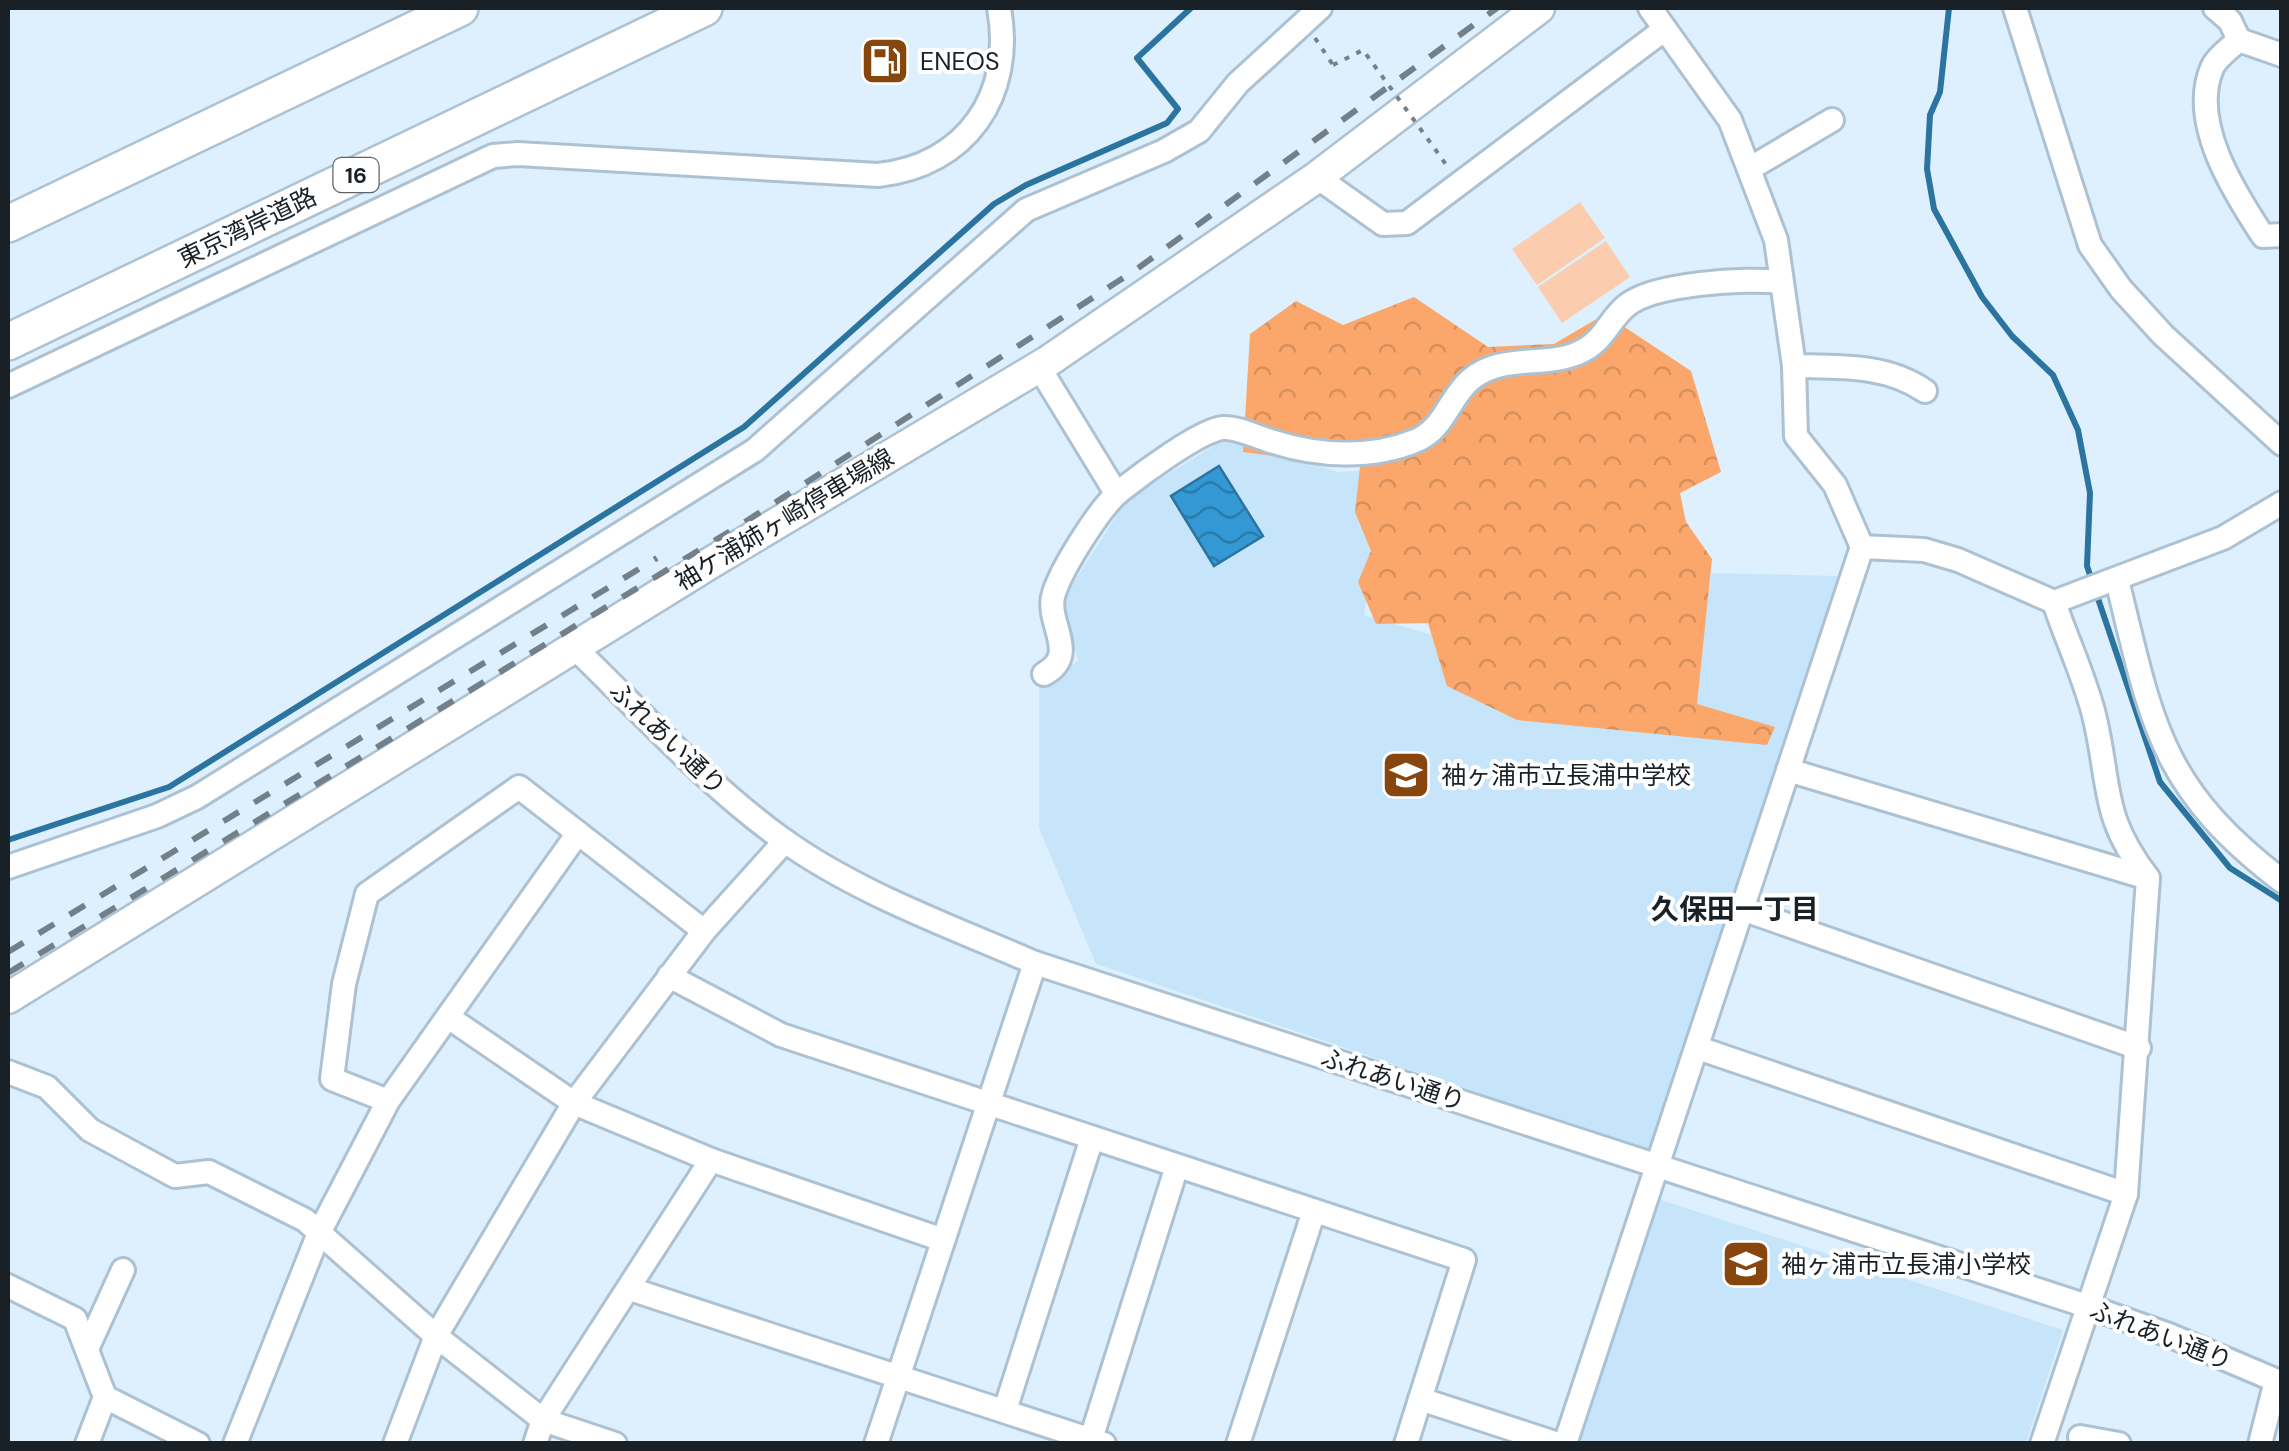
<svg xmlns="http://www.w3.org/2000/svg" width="2289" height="1451" viewBox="0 0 2289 1451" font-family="'DM Sans','Noto Sans JP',sans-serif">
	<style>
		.built { fill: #c7e5fa }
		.green { fill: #fbccad }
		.forest { fill: url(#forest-crowns) }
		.water { fill: url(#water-waves); stroke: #2b749f; stroke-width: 2.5 }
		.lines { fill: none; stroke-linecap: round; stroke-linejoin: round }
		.stream { stroke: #2b749f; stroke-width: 6 }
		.minor-casing { stroke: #acc2d2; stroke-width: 28 }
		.major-casing { stroke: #acc2d2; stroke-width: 35 }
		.highway-casing { stroke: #acc2d2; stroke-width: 40 }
		.path { stroke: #75828b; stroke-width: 4; stroke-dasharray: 5 8; stroke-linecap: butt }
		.minor { stroke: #fff; stroke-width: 22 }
		.major { stroke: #fff; stroke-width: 30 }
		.highway { stroke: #fff; stroke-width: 35 }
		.rail { stroke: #738089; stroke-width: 6; stroke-dasharray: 18 18; stroke-linecap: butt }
		.path-bridge { stroke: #75828b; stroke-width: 4; stroke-dasharray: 5 8; stroke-linecap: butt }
		.labels { text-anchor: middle; stroke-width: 8; stroke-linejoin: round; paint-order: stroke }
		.shield { fill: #fff; stroke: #5e6468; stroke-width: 2.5 }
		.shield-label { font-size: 22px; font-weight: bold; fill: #192127 }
		.poi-label { font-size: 25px; fill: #192127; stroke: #fff; text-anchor: start }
		.street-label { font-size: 25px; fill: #192127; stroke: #fff }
		.neighbourhood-label { font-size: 28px; font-weight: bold; fill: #192127; stroke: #fff }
	</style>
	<defs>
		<pattern id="forest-crowns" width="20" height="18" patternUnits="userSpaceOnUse" patternTransform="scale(2.5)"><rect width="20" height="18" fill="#fba66a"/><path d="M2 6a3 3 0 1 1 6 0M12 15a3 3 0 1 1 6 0" fill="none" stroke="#d78f5c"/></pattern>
		<pattern id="water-waves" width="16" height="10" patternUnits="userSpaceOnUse" patternTransform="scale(2.5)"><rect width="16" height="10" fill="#3398d3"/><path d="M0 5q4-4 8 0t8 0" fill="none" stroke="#2a7cab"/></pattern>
	</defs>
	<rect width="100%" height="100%" fill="#def0fd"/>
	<g class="built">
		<polygon points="1220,442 1259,444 1337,472 1387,469 1364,615 1694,711 1711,573 1839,576 1649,1150 1096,964 1039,828 1039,684 1078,661 1063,599 1127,499"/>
		<polygon points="1655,1198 2063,1330 2026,1443 1577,1444"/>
	</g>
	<g class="green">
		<polygon points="1580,202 1605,238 1537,285 1512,249"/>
		<polygon points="1606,241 1630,277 1562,323 1538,287"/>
	</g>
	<polygon class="forest" points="1414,297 1488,347 1554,344 1605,314 1691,371 1721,472 1680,493 1686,522 1712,559 1697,704 1775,727 1767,745 1517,720 1447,686 1428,623 1376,624 1358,582 1371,551 1355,512 1360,467 1243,452 1250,334 1296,301 1343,325"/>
	<polygon class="water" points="1219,466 1263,536 1214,566 1171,496"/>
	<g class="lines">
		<g class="stream">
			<polyline points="1949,8 1940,92 1930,115 1927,169 1934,209 1982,297 2012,336 2053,375 2078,430 2090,493 2087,566 2160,782 2230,868 2282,901"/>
			<polyline points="8,840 169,787 744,427 994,204 1026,185 1167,123 1178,109 1137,58 1191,8"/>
		</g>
		<g class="minor-casing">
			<g id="minor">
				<polyline points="1650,8 1730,120 1776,240 1794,366 1796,436 1835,485 1862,547 1924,550 1958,560 2054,602 2223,538 2282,503"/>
				<polyline points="2015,8 2090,245 2121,289 2163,335 2282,444"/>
				<polyline points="2215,8 2230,21 2239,40"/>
				<path d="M2239 40C2230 48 2216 58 2212 68 2189 122 2234 192 2263 236L2282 235"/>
				<polyline points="2239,40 2282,55"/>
				<polyline points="1749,169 1832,120"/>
				<polyline points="1317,177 1383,224 1407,223 1665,29"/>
				<path d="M1794 366C1839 367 1886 364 1925 391"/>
				<polyline points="1039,367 1116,493"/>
				<path d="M8 386 493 156 518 154 878 175C966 166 1015 95 999 8"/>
				<path d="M2117 580C2152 723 2159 787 2282 881"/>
				<path d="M2054 602C2067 641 2086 680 2095 719 2111 789 2101 816 2148 878"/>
				<path d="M575 648C642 713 706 784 782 839 857 893 950 926 1035 963L2087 1306 2169 1335 2282 1383"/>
				<path d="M1044 674C1081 654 1044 622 1054 593 1062 568 1100 507 1120 491 1139 476 1200 430 1223 428 1238 427 1259 438 1274 442 1318 456 1371 459 1415 441 1444 430 1449 398 1470 380 1502 353 1543 368 1578 353 1603 343 1608 321 1626 306 1653 283 1747 278 1781 282"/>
				<polyline points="1788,770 2148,878 2126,1194 2042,1444"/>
				<polyline points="578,833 704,931"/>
				<polyline points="8,867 157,816 197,797 755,450 1026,210 1164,151 1199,131 1238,83 1320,8"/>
				<polyline points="1745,910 2139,1048"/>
				<polyline points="669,976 781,1035 1464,1260 1406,1444"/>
				<polyline points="448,1017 574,1103 711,1160 943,1240"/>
				<polyline points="1698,1048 2126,1194"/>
				<polyline points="8,1072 47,1087 90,1130 175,1176 209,1172 305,1220 436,1336 543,1420 615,1444"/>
				<polyline points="8,1286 75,1319 105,1397 87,1444"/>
				<polyline points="630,1289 1104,1444"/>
				<polyline points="87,1349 123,1270"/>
				<polyline points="105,1397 198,1444"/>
				<polyline points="1420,1399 1558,1444"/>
				<polyline points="1005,1410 1092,1138"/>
				<polyline points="2080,1437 2119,1444"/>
				<polyline points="1091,1439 1177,1166"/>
				<polyline points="235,1444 319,1233 388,1101 578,833 519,787 367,894 344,984 332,1079 388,1101"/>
				<polyline points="395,1444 436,1336 574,1103 704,931 785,841"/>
				<polyline points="535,1444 543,1420 711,1160"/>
				<polyline points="876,1444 1035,963"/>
				<polyline points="1238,1444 1314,1211"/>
				<polyline points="1565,1444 1862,547"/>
				<polyline points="2260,1444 2276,1381"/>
			</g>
		</g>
		<g class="major-casing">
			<polyline id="major" points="8,998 712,562 1047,362 1317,177 1539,8"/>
		</g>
		<g class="highway-casing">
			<g id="highway">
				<polyline points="8,224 460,8"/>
				<polyline points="8,342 704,8"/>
			</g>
		</g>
		<g class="path">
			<polyline points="1315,38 1333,65"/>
			<polyline points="1435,149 1447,166"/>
		</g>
		<use href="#minor" class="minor"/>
		<use href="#major" class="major"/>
		<use href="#highway" class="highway"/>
		<g class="rail">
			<polyline points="8,952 657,558"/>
			<polyline points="8,973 737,527 1049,326 1134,271 1497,8"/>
		</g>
		<polyline class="path-bridge" points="1333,65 1363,50 1435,149"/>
	</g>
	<defs>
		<g id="fuel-square" transform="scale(2.5)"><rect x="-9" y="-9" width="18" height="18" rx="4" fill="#86460e" stroke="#fff"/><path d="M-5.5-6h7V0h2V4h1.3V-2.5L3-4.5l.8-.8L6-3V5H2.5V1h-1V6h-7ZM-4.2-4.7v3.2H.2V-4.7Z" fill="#fff"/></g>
		<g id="school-square" transform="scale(2.5)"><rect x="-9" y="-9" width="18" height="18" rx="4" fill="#86460e" stroke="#fff"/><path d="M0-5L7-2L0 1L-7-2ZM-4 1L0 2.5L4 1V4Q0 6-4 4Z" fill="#fff"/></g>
	</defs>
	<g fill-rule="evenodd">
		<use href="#fuel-square" x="885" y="61"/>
		<use href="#school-square" x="1406" y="775"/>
		<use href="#school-square" x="1746" y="1264"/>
	</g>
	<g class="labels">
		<rect class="shield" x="333.5" y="158" width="45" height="34" rx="8"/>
		<g class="shield-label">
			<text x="356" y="183">16</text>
		</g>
		<g class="poi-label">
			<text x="920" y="70">ENEOS</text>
			<text x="1441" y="784">袖ヶ浦市立長浦中学校</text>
			<text x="1781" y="1273">袖ヶ浦市立長浦小学校</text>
		</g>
		<g class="street-label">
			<text transform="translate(247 227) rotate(-26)" y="9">東京湾岸道路</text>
			<text transform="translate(784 519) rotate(-31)" y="9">袖ケ浦姉ヶ崎停車場線</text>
			<text transform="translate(668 738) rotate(44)" y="9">ふれあい通り</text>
			<text transform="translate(1393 1079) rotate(18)" y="9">ふれあい通り</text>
			<text transform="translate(2161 1335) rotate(21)" y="9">ふれあい通り</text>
		</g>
		<g class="neighbourhood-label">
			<text x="1735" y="919">久保田一丁目</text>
		</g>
	</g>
	<rect width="2289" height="1451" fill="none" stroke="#192127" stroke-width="20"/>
</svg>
